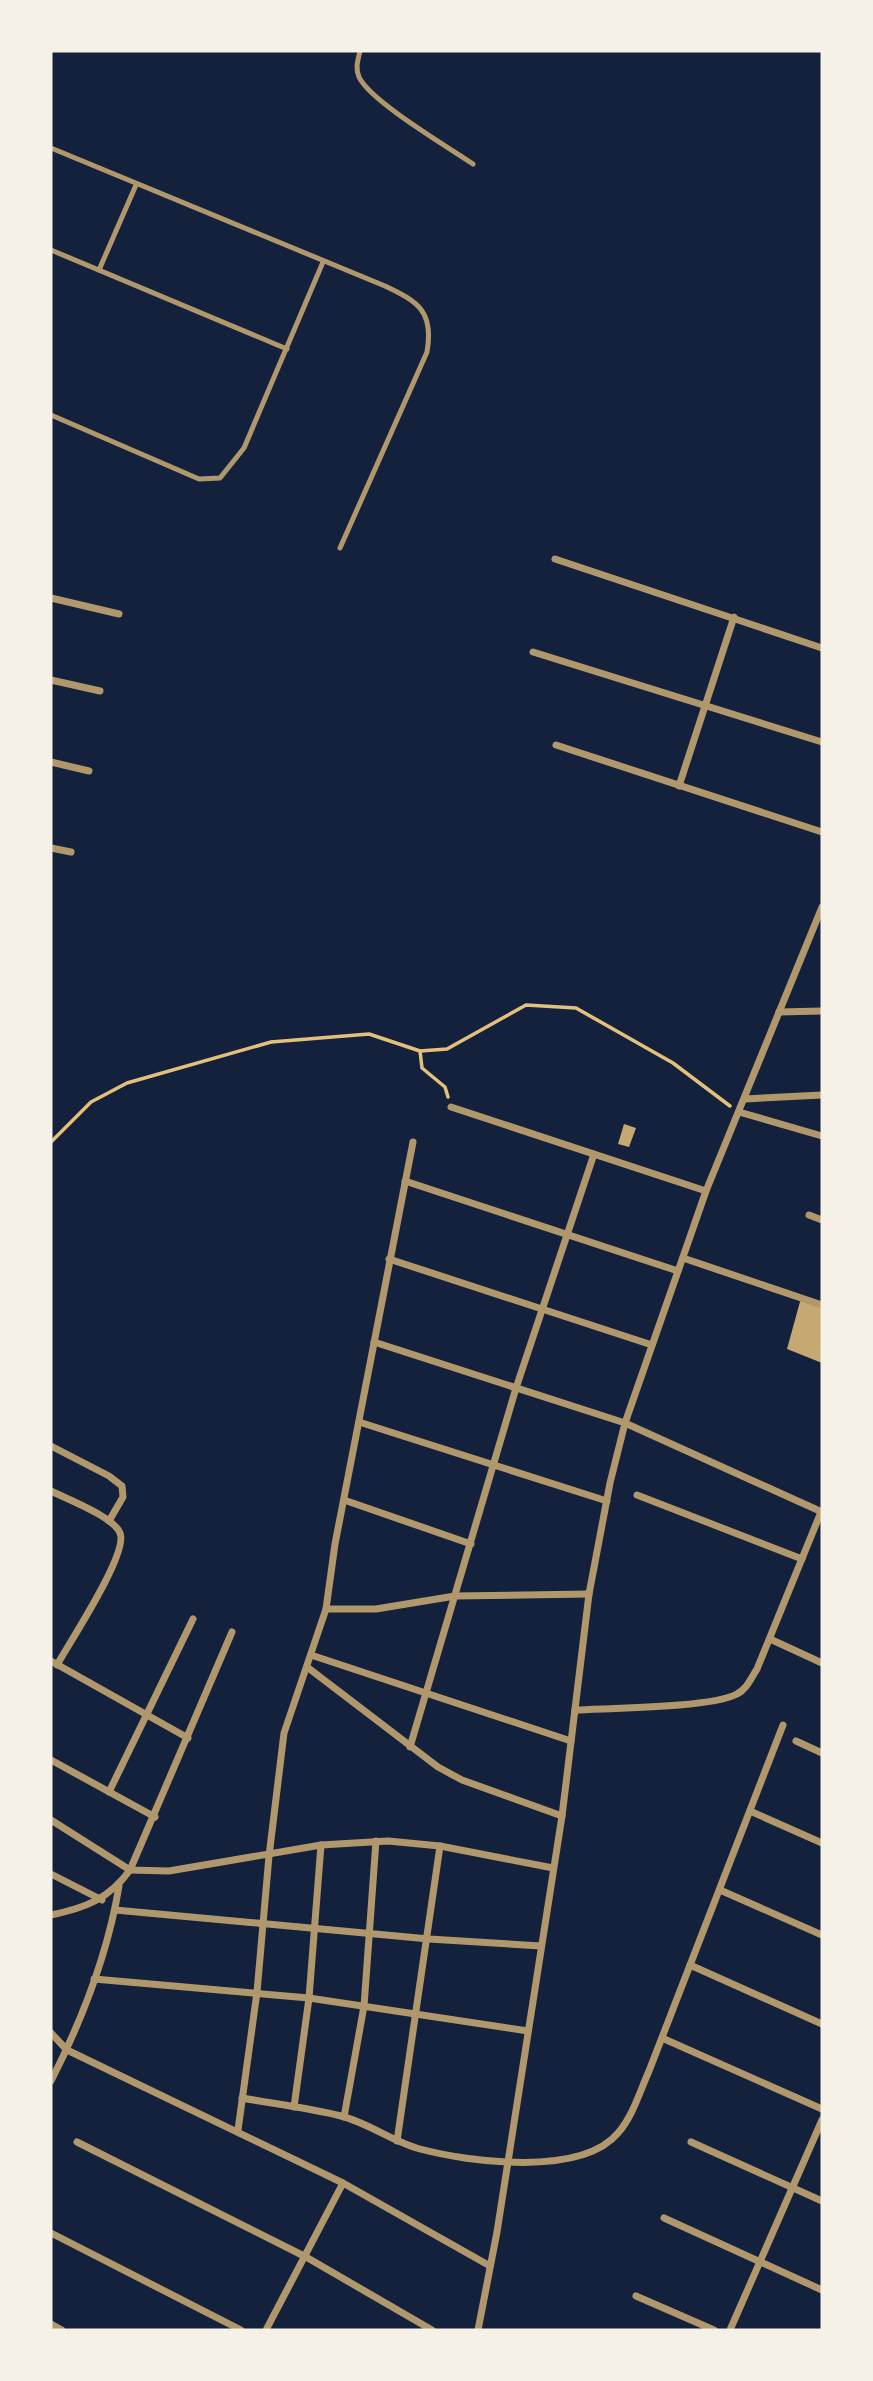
<svg xmlns="http://www.w3.org/2000/svg" width="873" height="2381" viewBox="0 0 873 2381" font-family="Quicksand,sans-serif">
	<style>
		.building { fill: #c6a872 }
		.lines { fill: none; stroke-linecap: round; stroke-linejoin: round }
		.path { stroke: #e5c07b; stroke-width: 3.5 }
		.service { stroke: #b1986c; stroke-width: 5 }
		.minor { stroke: #b1986c; stroke-width: 7 }
	</style>
	<rect width="100%" height="100%" fill="#14213d"/>
	<g class="building">
		<polygon points="624,1124 636,1128 629,1147 618,1144"/>
		<polygon points="801,1298 822,1307 822,1363 787,1349"/>
	</g>
	<g class="lines">
		<g class="path">
			<polyline points="420,1051 422,1068 445,1087 448,1097"/>
			<polyline points="51,1142 91,1102 127,1083 271,1042 369,1034 420,1051 447,1049 526,1005 576,1008 673,1063 730,1106"/>
		</g>
		<g class="service">
			<path d="M360 51C358 60 355 68 359 77 370 101 448 147 473 164"/>
			<path d="M51 148 385 286C419 302 434 312 427 352L340 548"/>
			<polyline points="51,250 287,349"/>
			<polyline points="99,270 136,185"/>
			<polyline points="51,415 199,479 220,478 244,448 323,262"/>
		</g>
		<g class="minor">
			<polyline points="555,559 822,648"/>
			<polyline points="51,598 119,614"/>
			<polyline points="533,652 822,742"/>
			<polyline points="51,680 100,691"/>
			<polyline points="556,745 822,832"/>
			<polyline points="51,762 89,771"/>
			<polyline points="679,786 734,617"/>
			<polyline points="51,848 71,852"/>
			<polyline points="779,1012 822,1011"/>
			<polyline points="744,1099 822,1095"/>
			<polyline points="451,1107 706,1191"/>
			<polyline points="739,1112 822,1136"/>
			<polyline points="405,1181 678,1271"/>
			<polyline points="809,1215 822,1220"/>
			<polyline points="683,1258 822,1305"/>
			<polyline points="389,1259 652,1345"/>
			<polyline points="374,1342 625,1423 822,1512"/>
			<polyline points="359,1422 607,1501"/>
			<polyline points="51,1446 109,1476 122,1486 123,1497 109,1521"/>
			<path d="M51 1491C67 1499 114 1517 120 1533 129 1553 69 1643 57 1665"/>
			<polyline points="637,1495 802,1559"/>
			<polyline points="344,1500 471,1544"/>
			<polyline points="326,1609 376,1609 455,1596 589,1594"/>
			<polyline points="770,1639 822,1663"/>
			<polyline points="311,1655 571,1741"/>
			<polyline points="51,1661 188,1738"/>
			<polyline points="307,1667 438,1767 462,1780 562,1816"/>
			<path d="M575 1710C609 1708 711 1708 737 1694 747 1689 751 1678 757 1669L821 1512"/>
			<polyline points="796,1741 822,1753"/>
			<polyline points="410,1747 516,1388 594,1154"/>
			<polyline points="51,1760 155,1817"/>
			<polyline points="109,1792 193,1619"/>
			<polyline points="750,1811 822,1843"/>
			<polyline points="51,1820 130,1870 169,1871 321,1845 388,1841 440,1846 553,1868"/>
			<polyline points="51,1874 102,1900"/>
			<polyline points="720,1890 822,1935"/>
			<polyline points="115,1910 429,1939 541,1946"/>
			<path d="M51 1915C85 1908 109 1899 130 1870L232 1632"/>
			<polyline points="690,1965 822,2024"/>
			<polyline points="94,1979 309,1998 528,2031"/>
			<polyline points="51,2033 67,2050 343,2183 490,2266"/>
			<polyline points="662,2038 822,2109"/>
			<path d="M51 2081C82 2020 108 1953 119 1886"/>
			<path d="M242 2098C275 2104 309 2108 341 2116 368 2123 392 2141 420 2149 469 2162 581 2177 618 2133 633 2116 640 2091 649 2071L783 1725"/>
			<polyline points="294,2107 309,1998 321,1845"/>
			<polyline points="344,2117 364,2006 376,1841"/>
			<polyline points="238,2130 257,1992 269,1856 284,1733 326,1609 335,1544 413,1142"/>
			<polyline points="397,2141 440,1846"/>
			<polyline points="77,2142 306,2257 432,2330"/>
			<polyline points="691,2142 822,2201"/>
			<polyline points="664,2218 822,2290"/>
			<polyline points="51,2233 241,2330"/>
			<polyline points="636,2296 714,2330"/>
			<polyline points="51,2324 62,2330"/>
			<polyline points="266,2330 343,2183"/>
			<polyline points="478,2330 497,2232 562,1816 589,1594 610,1483 625,1423 706,1191 822,907"/>
			<polyline points="730,2330 822,2120"/>
		</g>
	</g>
	<rect width="873" height="2381" fill="none" stroke="#f6f1e7" stroke-width="105"/>
</svg>
